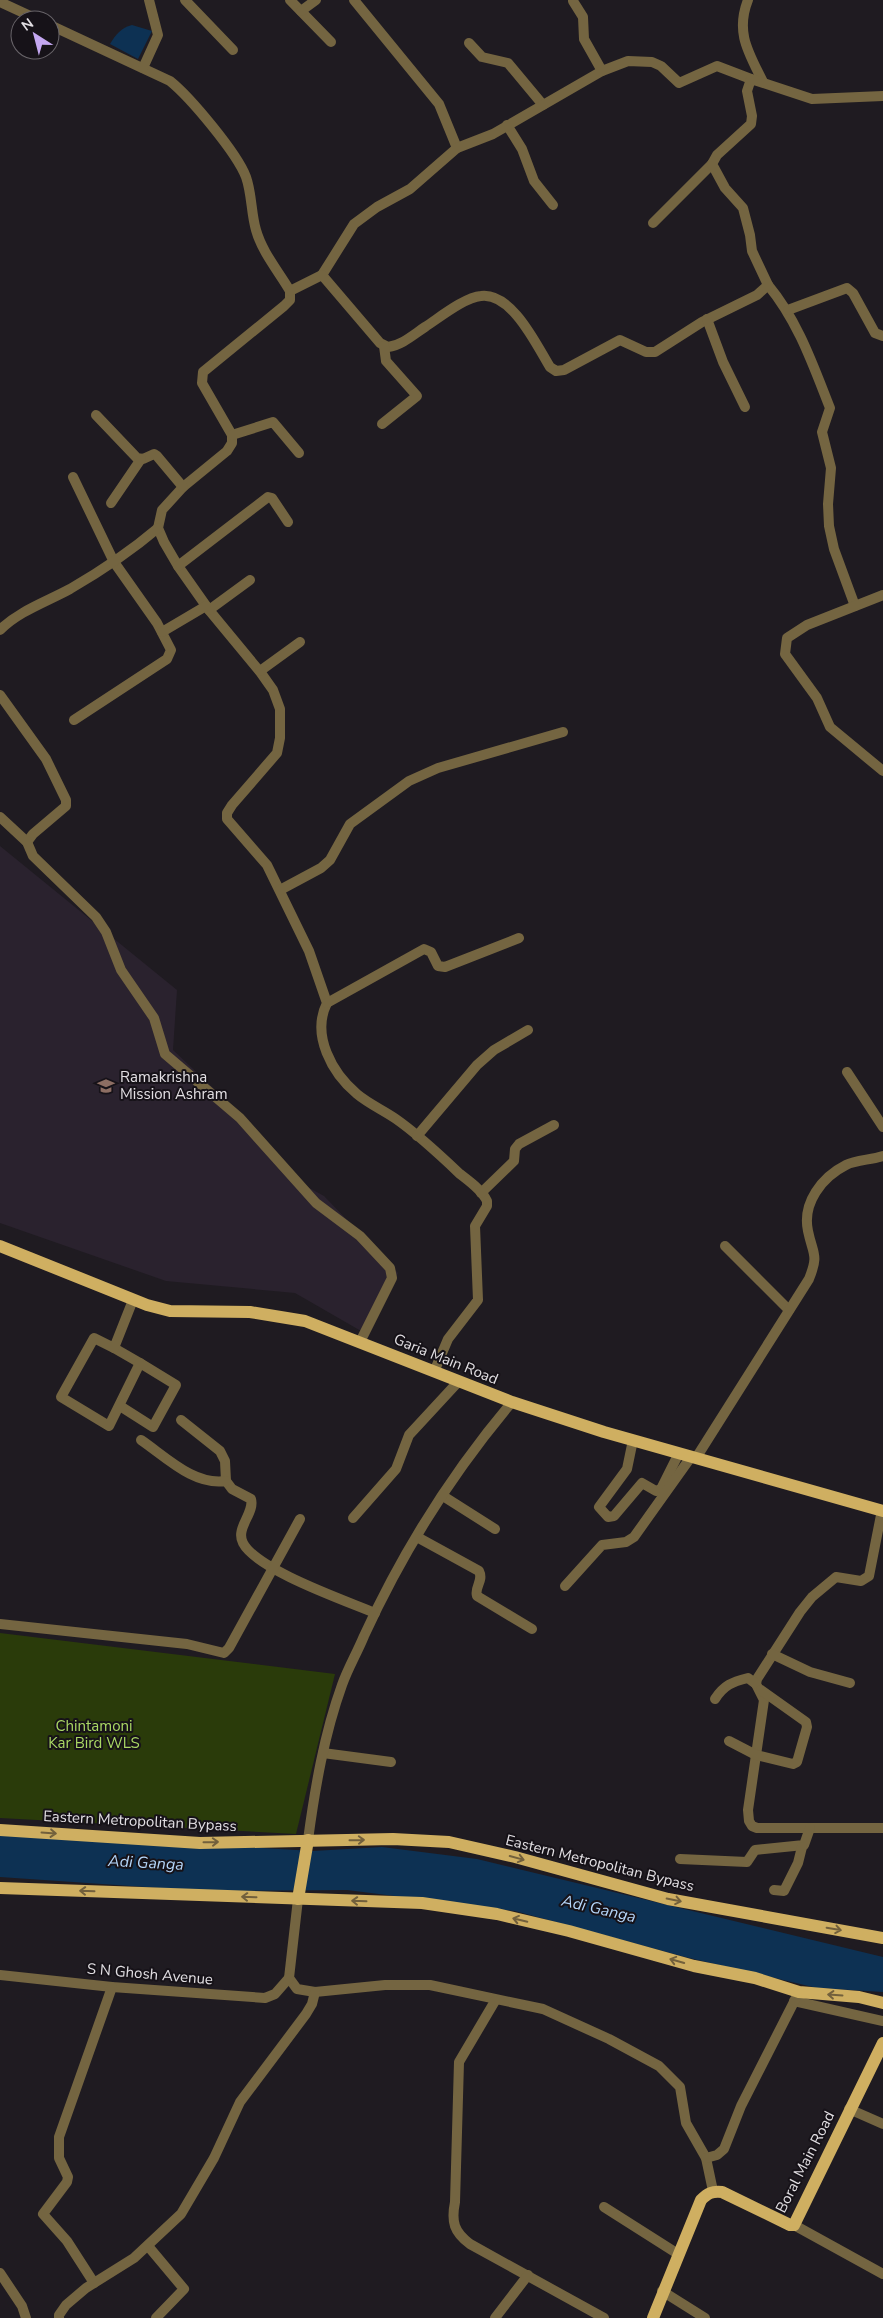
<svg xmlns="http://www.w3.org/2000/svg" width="883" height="2318" viewBox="0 0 883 2318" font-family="'Nunito Sans',sans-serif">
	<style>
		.built { fill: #2a222e }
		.green { fill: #2a3b0a }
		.water { fill: #0d3153 }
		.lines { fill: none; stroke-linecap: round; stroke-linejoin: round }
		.minor { stroke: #746541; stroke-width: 10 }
		.major { stroke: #cfaf61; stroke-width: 12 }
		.oneway { stroke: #72603c }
		.labels { text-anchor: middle; stroke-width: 4; stroke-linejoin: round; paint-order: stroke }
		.poi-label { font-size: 15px; fill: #e2dfe3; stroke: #161218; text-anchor: start }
		.street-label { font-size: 15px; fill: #e2dfe3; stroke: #161218 }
		.park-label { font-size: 15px; fill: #aad864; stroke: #161218 }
		.water-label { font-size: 16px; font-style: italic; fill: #b4d5f9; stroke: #161218 }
	</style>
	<rect width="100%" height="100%" fill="#1f1b21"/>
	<polygon class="built" points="0,846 177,990 173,1050 250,1123 304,1185 324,1196 398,1273 368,1335 295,1293 166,1281 0,1223"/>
	<polygon class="green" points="0,1633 335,1674 296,1834 0,1818"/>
	<g class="water">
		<path d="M132 25 152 31 138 59 110 44C116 34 121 28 132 25Z"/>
		<polygon points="0,1833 313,1851 382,1847 477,1859 883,1957 883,1992 817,1988 685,1957 515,1911 347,1890 204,1891 0,1877"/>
	</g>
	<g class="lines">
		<g class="minor">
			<polyline points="185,0 233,50"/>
			<polyline points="290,0 331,42"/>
			<polyline points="354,0 439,104 457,148"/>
			<path d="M748 0C735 33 749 53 763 82"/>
			<polyline points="573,1 583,17 584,39 602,71"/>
			<polyline points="0,2 39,20"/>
			<polyline points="301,11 316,0"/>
			<path d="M50 25 170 81C190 97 237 153 246 177 252 194 251 213 256 230 262 252 279 272 290 291V300L284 306 203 372 202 383 232 435V443L227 451 183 487 162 510 158 528 164 542 178 566 209 610 261 673 273 690 280 709V738L277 753 232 805 227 813V819L267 865 309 951 327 1003C311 1035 332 1073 357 1094 369 1104 383 1110 396 1119 419 1135 440 1155 460 1174 469 1181 482 1190 487 1201V1206L475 1226 478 1300 448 1339 434 1372"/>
			<polyline points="469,43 482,57 508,63 543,105"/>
			<polyline points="143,68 158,35 149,0"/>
			<polyline points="507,125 522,149 534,181 553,205"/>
			<polyline points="653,223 712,164"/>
			<polyline points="322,275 354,224 377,207 410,189 457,148 493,134 602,71 628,61 652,62 661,66 679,83 717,66 751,79"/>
			<path d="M768 285C798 321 813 365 830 408L822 432 831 468 828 504 829 526 834 549 855 606"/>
			<path d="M290 291 322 275 380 343 388 347C402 345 413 335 425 327 439 318 465 297 481 296 512 292 537 346 550 367L556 371 564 370 620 340 646 352H655L702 322 757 295 768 285 752 251 750 235 743 208 725 188 712 164 717 155 751 124 752 116 747 91 751 79 812 99 883 96"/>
			<polyline points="788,310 847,288 853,293 875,333 883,336"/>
			<polyline points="707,319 723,362 745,407"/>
			<polyline points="96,415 137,458 143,459 154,454 157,456 183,487"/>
			<polyline points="382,424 417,396 386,361 384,346"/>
			<polyline points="232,435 273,422 299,453"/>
			<polyline points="73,477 114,562 157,623 171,650 167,659 74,720"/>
			<polyline points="111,503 141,459"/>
			<polyline points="178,566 268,497 272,498 288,522"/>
			<polyline points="883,595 807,625 787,638 785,654 817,698 830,727 883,771"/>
			<polyline points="209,610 250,580"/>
			<path d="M0 630C19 611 46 602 70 589 101 571 131 551 158 528"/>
			<polyline points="162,632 206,606"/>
			<polyline points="260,671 300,642"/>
			<polyline points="0,695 46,759 66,800 66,806 33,834 27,842"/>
			<polyline points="0,817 27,842 33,856 96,917 106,932 121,970 154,1018 165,1054 240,1118 316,1203 360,1236 390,1268 392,1278 360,1342"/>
			<polyline points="280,890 321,868 330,860 350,824 409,781 438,768 563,732"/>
			<polyline points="327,1003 424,949 431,952 438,966 445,967 519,938"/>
			<polyline points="847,1072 883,1127"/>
			<polyline points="417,1136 477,1065 494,1050 528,1030"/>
			<polyline points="481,1193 514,1161 515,1149 519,1144 554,1125"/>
			<polyline points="725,1246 789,1310"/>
			<polyline points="114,1348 140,1363"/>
			<polyline points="120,1406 153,1427 176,1385 140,1363 109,1426 61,1397 94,1338 114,1348 133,1300"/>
			<path d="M181 1420 220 1451 225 1461 226 1481 232 1489 251 1499C255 1513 235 1528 243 1543 257 1570 344 1600 375 1613"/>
			<path d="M141 1440C166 1457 194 1486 226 1481"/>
			<polyline points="633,1440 627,1469 599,1507 608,1517 614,1516 642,1483 656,1491 661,1489 679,1453"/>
			<path d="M696 1458 809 1279C819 1254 813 1255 808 1231 802 1203 822 1177 846 1165 856 1160 871 1160 883 1156"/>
			<polyline points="443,1496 495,1529"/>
			<polyline points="882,1510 869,1576 861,1581 836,1577 812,1597 800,1612 757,1679 756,1684 764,1700 748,1810 749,1821 752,1826 757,1828 883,1828"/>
			<polyline points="353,1518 396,1469 409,1435 458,1382"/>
			<path d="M417 1537 479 1571C484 1581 474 1587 477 1596L532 1629"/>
			<polyline points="565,1586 602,1545 626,1542 634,1537 691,1457"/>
			<polyline points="0,1624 187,1644 224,1653 229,1648 300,1519"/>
			<polyline points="772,1654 810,1672 850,1683"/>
			<path d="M715 1699C724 1685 732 1682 748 1678L756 1684"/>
			<polyline points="729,1741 756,1755 793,1764 797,1762 807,1727 806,1722 761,1690"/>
			<polyline points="323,1753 391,1762"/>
			<path d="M308 1840C315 1788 324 1735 342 1685 348 1668 357 1653 364 1636 402 1553 453 1472 512 1402"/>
			<polyline points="680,1859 747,1862 755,1850 804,1845 810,1828"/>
			<polyline points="774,1890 784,1891 798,1863 802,1847"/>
			<polyline points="298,1899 289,1978 297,1989 315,1992 385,1985 430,1985 543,2009 609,2039 659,2066 680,2087 686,2123 706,2158 713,2191"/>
			<polyline points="0,1975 112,1987 265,1998 275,1994 289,1978"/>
			<path d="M495 2001 459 2062 455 2202C451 2222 454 2232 470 2244L604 2318"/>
			<polyline points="794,2001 883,2021"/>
			<polyline points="849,2109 883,2124"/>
			<polyline points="706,2158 717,2155 724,2149 741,2106 799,1992"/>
			<polyline points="604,2207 678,2254"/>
			<polyline points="794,2225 883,2274"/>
			<polyline points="148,2246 184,2289 156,2318"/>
			<polyline points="0,2273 22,2306 26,2318"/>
			<polyline points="94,2283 67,2241 43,2214 67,2182 68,2177 59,2158 59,2137 112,1987"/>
			<polyline points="662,2291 705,2318"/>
			<polyline points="59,2318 59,2315 66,2305 86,2288 134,2258 181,2214 214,2158 240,2102 306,2014 312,2004 315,1992"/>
			<polyline points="495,2318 528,2275"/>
		</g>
		<g class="major">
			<polyline points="0,1246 147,1305 170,1311 250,1312 305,1321 512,1402 604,1432 883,1511"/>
			<polyline points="0,1830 200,1843 393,1839 449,1842 515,1857 668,1899 883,1938"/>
			<polyline points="0,1888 422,1903 497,1914 569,1931 694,1966 755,1978 799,1992 859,1997 883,2003"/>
			<polyline points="298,1899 308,1840"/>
			<path d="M653 2318 701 2200C708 2193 712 2191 722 2192L790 2225H794L883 2043"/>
		</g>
	</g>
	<defs><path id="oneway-shaft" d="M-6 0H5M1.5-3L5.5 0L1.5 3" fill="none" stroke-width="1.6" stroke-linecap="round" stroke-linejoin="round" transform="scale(1.25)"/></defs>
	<g class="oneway">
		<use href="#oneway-shaft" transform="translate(49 1833) rotate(4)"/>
		<use href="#oneway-shaft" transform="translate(357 1840) rotate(-1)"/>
		<use href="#oneway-shaft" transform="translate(211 1842) rotate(-1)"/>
		<use href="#oneway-shaft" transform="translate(517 1858) rotate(15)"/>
		<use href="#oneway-shaft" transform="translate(87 1891) rotate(-178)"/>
		<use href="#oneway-shaft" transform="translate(249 1897) rotate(-178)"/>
		<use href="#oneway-shaft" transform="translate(674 1900) rotate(11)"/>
		<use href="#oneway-shaft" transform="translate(359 1901) rotate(-178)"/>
		<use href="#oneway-shaft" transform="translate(520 1920) rotate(-167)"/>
		<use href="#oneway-shaft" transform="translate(834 1929) rotate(10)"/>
		<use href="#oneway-shaft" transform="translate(677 1961) rotate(-164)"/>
		<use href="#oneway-shaft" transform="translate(835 1995) rotate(-176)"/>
	</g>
	<defs>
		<g id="school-bare" transform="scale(1.35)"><path d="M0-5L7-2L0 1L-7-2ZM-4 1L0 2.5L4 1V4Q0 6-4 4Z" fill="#8d6e63" stroke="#161218" stroke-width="2.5" paint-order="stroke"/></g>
	</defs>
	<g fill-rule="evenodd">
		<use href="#school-bare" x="106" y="1086"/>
	</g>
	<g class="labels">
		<g class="poi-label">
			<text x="120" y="1082">Ramakrishna<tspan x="120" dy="17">Mission Ashram</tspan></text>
		</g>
		<g class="street-label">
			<text transform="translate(446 1359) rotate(22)" y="5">Garia Main Road</text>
			<text transform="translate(140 1821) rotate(3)" y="5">Eastern Metropolitan Bypass</text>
			<text transform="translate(600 1863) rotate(14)" y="5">Eastern Metropolitan Bypass</text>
			<text transform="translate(150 1974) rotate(5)" y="5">S N Ghosh Avenue</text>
			<text transform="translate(805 2162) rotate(-63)" y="5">Boral Main Road</text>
		</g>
		<g class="park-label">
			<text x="94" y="1731">Chintamoni<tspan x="94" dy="17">Kar Bird WLS</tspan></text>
		</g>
		<g class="water-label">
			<text transform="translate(146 1862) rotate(3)" y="6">Adi Ganga</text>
			<text transform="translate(599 1908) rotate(13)" y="6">Adi Ganga</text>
		</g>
	</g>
	<g transform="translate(35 35) rotate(324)"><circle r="24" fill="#161218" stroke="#686469"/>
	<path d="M0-4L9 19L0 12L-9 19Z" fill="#c4a7f1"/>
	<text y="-8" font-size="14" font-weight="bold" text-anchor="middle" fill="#e2dfe3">N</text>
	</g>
</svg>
